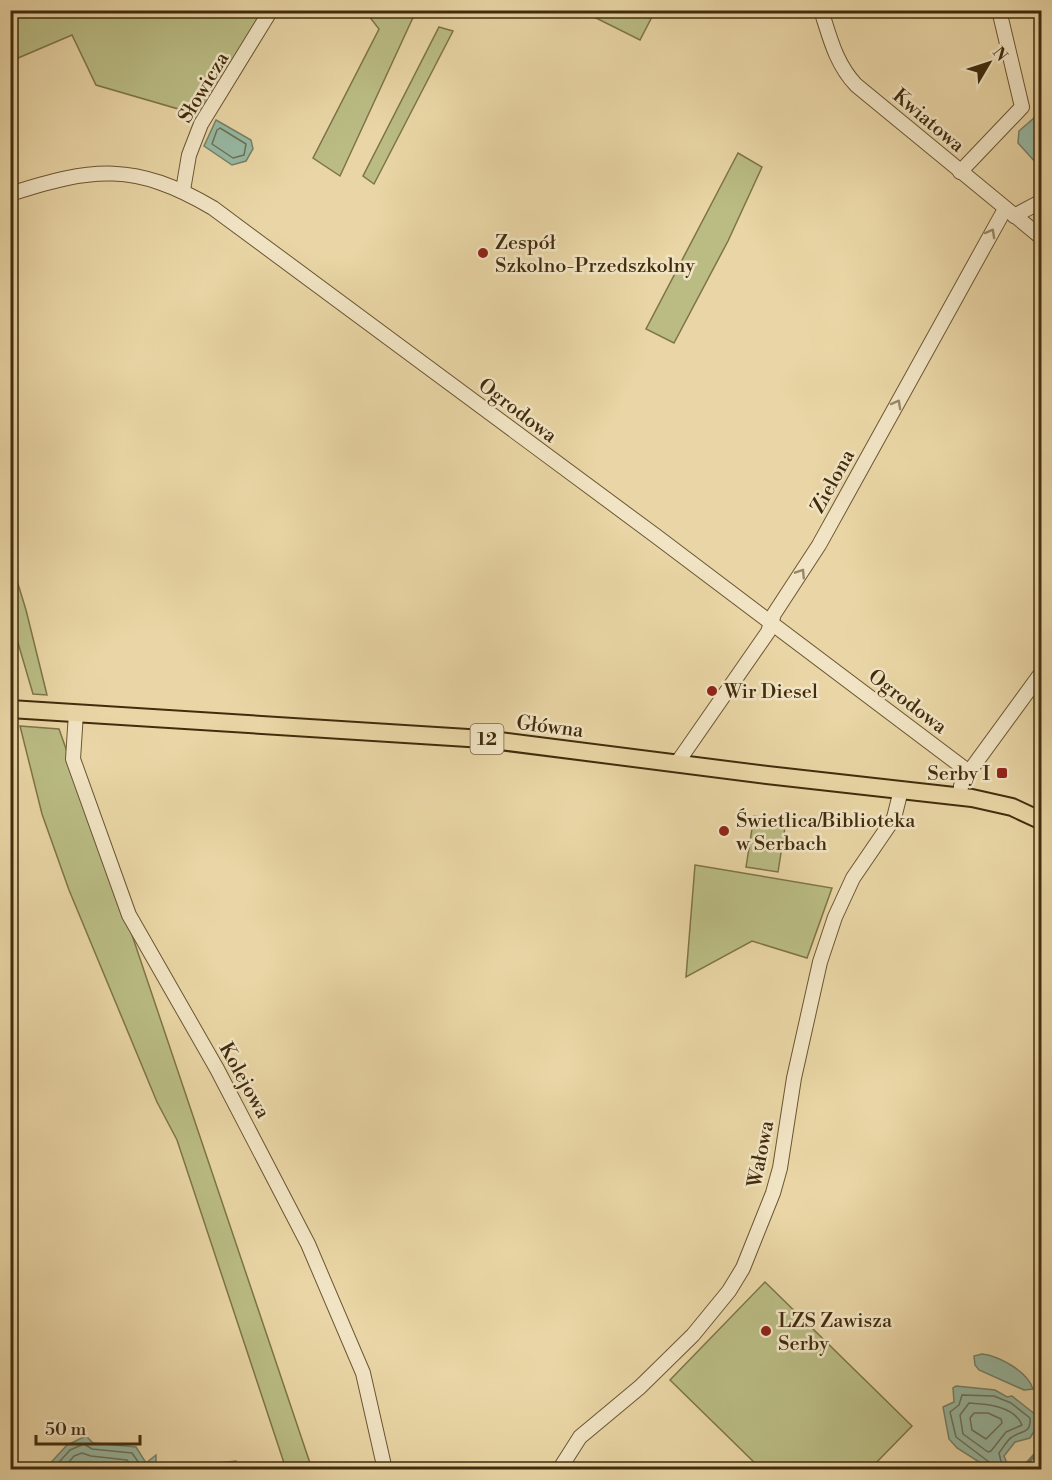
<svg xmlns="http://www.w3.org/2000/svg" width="1052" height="1480" viewBox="0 0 1052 1480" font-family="'Libre Bodoni',serif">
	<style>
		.green { fill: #babc84; stroke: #7e7448; stroke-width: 1.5 }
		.water { fill: #98b9a3; stroke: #758167; stroke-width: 1.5 }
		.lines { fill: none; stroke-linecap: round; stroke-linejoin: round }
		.shore { stroke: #6c7258; stroke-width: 1.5 }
		.stream { stroke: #758167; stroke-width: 4 }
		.minor-casing { stroke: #6b5633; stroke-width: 16 }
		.major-casing { stroke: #412c0d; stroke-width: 20 }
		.minor { stroke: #f1e4c4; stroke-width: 14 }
		.major { stroke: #e9d5a5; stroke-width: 16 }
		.oneway { stroke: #998868 }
		.poi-dot { fill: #8f2418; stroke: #f1e4c4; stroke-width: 2 }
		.labels { text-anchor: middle; stroke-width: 5; stroke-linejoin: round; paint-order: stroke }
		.shield { fill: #f1e4c4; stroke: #766344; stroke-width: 1.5 }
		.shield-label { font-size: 18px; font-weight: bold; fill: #412c0d }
		.street-label { font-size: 20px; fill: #412c0d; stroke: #f1e4c4 }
		.poi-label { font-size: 20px; fill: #412c0d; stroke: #f1e4c4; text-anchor: start }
	</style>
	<rect width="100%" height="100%" fill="#e9d5a5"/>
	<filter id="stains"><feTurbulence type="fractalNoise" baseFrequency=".00333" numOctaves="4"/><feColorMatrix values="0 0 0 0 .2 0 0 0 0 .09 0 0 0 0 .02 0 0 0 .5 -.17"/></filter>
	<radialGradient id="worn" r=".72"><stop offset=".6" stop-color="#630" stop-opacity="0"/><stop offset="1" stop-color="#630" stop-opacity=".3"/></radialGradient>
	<g class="green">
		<polygon points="11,11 262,11 199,115 96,85 72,35 11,61"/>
		<polygon points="365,11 416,11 340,176 313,158 379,29"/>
		<polygon points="582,11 655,11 640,40"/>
		<polygon points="439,27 453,31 374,184 363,176"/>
		<polygon points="738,153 762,167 728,241 674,343 646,329"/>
		<polygon points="11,561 26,610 47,695 33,694 11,619"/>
		<polygon points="20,726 59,729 131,932 312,1469 286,1469 177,1140 157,1102 69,890 42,814"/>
		<polygon points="754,816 786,821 778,872 746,867"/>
		<polygon points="695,865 832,888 807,958 752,941 686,977"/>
		<polygon points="765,1282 912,1426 870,1469 761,1469 670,1380"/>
	</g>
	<g class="water">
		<polygon points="1041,112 1041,165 1038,165 1018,143 1019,131"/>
		<polygon points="216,120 251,140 253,149 246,161 232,165 204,146"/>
		<path d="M982 1354C999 1356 1027 1371 1033 1389L1024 1390 979 1370 975 1365 974 1356Z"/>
		<polygon points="956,1386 995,1390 1007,1397 1012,1396 1036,1415 1036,1428 1030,1438 1015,1442 1004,1456 1009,1468 990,1469 957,1448 949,1439 943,1407 954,1402 953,1388"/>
		<polygon points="86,1436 93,1443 136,1447 146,1463 156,1455 156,1469 45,1469 67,1445"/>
		<polygon points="236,1461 240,1469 163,1469"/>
	</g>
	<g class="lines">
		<g class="shore">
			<polygon points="220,128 246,144 244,155 233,158 212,144 217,130"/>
			<path d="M969 1403C987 1404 1014 1406 1022 1425L1006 1432 991 1451 988 1452 963 1434 960 1415Z"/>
			<polygon points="974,1413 988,1413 1001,1419 1002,1423 986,1439 972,1430 970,1418"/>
			<polyline points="52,1470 70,1450 84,1444 92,1449 132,1453 141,1466 150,1470"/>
			<polyline points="62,1470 74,1456 82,1453 91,1456 127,1460 134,1470"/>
			<path d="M992 1470 989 1462 956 1437 950 1412 959 1405 962 1395 994 1396 1011 1403 1030 1418C1031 1434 1022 1430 1012 1437 1007 1440 1003 1448 999 1453L1003 1470"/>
		</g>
		<polyline class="stream" points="1021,1470 1042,1447"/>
		<g class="minor-casing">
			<g id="minor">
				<path d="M821 10C830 38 836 64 856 85L1042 238"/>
				<polyline points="960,172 1022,107 999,10"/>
				<polyline points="183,190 189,155 201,124 271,10"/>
				<path d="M10 194C93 167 135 162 213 208L656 536 969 772"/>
				<polyline points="1014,216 1042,201"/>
				<polyline points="76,713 73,759 129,915 217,1069 308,1244 363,1373 385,1470"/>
				<polyline points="677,763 768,632 774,614 819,545 1005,209"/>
				<polyline points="960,797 961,786 969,772 1042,672"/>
				<polyline points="559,1470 580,1437 640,1387 693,1335 729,1291 743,1268 773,1193 780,1168 794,1078 820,962 835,917 853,878 894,818 901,790"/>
			</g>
		</g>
		<g class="major-casing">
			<polyline id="major" points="10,709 484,739 767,775 972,798 1012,807 1042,821"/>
		</g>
		<use href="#minor" class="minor"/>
		<use href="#major" class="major"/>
	</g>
	<defs><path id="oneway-chevron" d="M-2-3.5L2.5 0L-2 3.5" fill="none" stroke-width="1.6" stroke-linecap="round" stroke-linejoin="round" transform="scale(1.5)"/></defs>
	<g class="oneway">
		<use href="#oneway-chevron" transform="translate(991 233) rotate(-61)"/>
		<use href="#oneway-chevron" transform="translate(897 404) rotate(-61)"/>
		<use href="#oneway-chevron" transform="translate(801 573) rotate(-57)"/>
	</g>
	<g class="poi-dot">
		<circle cx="483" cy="253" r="6"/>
		<circle cx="712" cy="691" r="6"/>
		<rect x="996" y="767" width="12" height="12" rx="3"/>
		<circle cx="724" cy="831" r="6"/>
		<circle cx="766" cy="1331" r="6"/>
	</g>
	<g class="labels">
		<rect class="shield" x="470.5" y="724" width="33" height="30" rx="4.5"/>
		<g class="shield-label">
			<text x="487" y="745">12</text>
		</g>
		<g class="street-label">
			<text transform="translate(203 87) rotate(-59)" y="7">Słowicza</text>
			<text transform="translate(929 120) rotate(40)" y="7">Kwiatowa</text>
			<text transform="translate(518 410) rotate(37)" y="7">Ogrodowa</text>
			<text transform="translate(832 481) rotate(-61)" y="7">Zielona</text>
			<text transform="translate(908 701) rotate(37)" y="7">Ogrodowa</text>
			<text transform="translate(550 726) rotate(7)" y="7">Główna</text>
			<text transform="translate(245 1080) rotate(61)" y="7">Kolejowa</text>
			<text transform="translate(760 1154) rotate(-79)" y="7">Wałowa</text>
		</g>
		<g class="poi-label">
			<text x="495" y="249">Zespół<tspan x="495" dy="23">Szkolno-Przedszkolny</tspan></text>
			<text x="724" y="698">Wir Diesel</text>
			<text x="990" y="780" text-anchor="end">Serby I</text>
			<text x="736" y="827">Świetlica/Biblioteka<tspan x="736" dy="23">w Serbach</tspan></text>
			<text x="778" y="1327">LZS Zawisza<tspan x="778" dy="23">Serby</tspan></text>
		</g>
	</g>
	<rect width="1052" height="1480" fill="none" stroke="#e9d5a5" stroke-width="36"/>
	<rect x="12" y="12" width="1028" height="1456" fill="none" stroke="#412c0d" stroke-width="3"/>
	<rect x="18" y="18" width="1016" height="1444" fill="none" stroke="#412c0d" stroke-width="1.5"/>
	<g transform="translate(989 63) rotate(51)" stroke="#f1e4c4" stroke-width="4.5" paint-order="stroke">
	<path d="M0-4.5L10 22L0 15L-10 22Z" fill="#412c0d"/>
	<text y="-9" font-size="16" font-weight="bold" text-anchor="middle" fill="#412c0d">N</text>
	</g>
	<path d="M36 1435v9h104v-9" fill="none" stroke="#412c0d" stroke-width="3"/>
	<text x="45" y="1435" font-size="18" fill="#412c0d" stroke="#f1e4c4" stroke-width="4.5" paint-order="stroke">50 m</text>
	<rect width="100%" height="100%" filter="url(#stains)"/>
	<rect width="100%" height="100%" fill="url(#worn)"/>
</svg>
